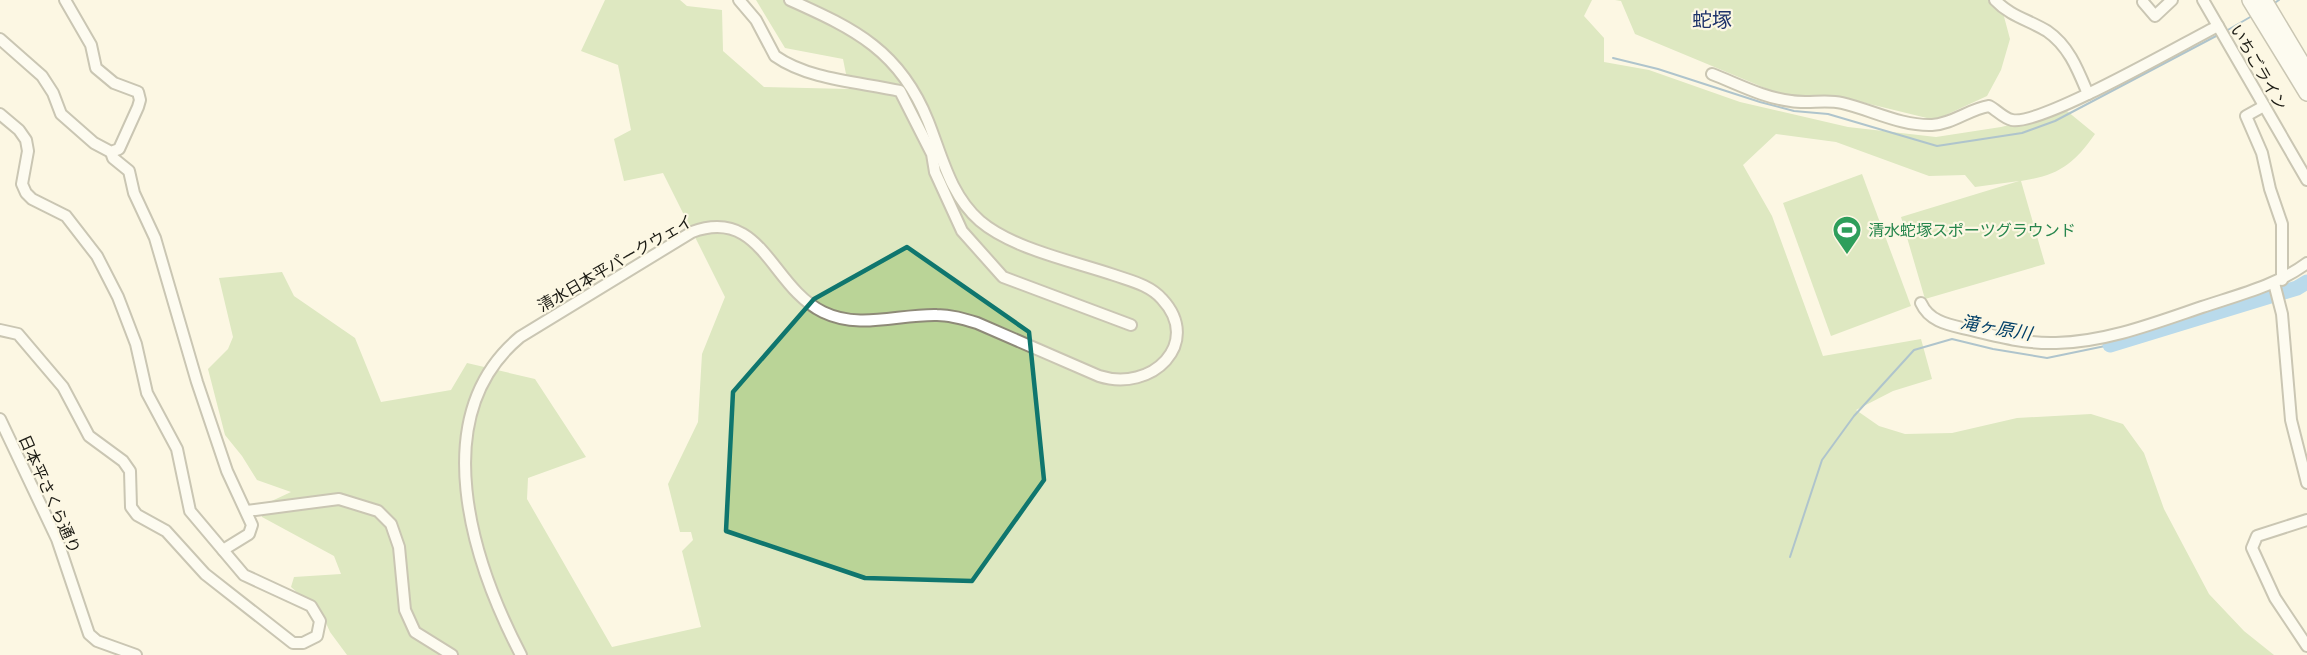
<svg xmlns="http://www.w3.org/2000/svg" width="2307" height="655" viewBox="0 0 2307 655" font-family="Literata,'Noto Sans JP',serif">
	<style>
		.green { fill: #bad497 }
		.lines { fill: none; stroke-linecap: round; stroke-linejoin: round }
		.stream { stroke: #5286b0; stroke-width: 2 }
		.river { stroke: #69b5f3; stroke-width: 15 }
		.minor-casing { stroke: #8e8a78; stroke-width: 14 }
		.highway-casing { stroke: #8e8a78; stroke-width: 18 }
		.minor { stroke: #fff; stroke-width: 10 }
		.highway { stroke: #fff; stroke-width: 15 }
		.marked { fill: none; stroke: #0f766e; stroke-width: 4.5; stroke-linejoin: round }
		.labels { text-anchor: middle; stroke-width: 4.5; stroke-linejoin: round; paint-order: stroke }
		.street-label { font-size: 16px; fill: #1b1a13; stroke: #fcf7e3 }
		.leisure-label { font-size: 16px; fill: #27864d; stroke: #fcf7e3; text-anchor: start }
		.water-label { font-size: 18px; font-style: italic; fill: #013f67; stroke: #fcf7e3 }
		.quarter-label { font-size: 20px; fill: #1e336a; stroke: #fcf7e3 }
	</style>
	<rect width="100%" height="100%" fill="#fcf7e3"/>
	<g class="green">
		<path d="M605 0H680L687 6 722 10 723 51 764 87 849 89 843 59 785 48 756 0H1592L1584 16 1604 38V62L1649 70 1740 102 1848 127 1936 137 2001 127 2067 111 2095 134C2073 165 2059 175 2021 181L2045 264 1925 299 1901 217 2019 181 1975 187 1965 175 1929 176 1836 142 1776 134 1743 165 1772 216 1823 356 1921 339 1932 379 1893 391 1856 410 1879 426 1905 434 1952 433 2017 418 2091 414 2123 424 2144 453 2164 509 2209 594 2244 631 2274 655H347L330 632 322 614 291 587 294 577 341 574 334 556 262 517 261 506 291 492 257 480 242 456 225 435 208 369 228 349 233 337 219 278 282 272 294 296 355 338 381 402 451 390 467 363 535 379 586 457 528 478 527 499 612 647 701 627 682 551 693 540 691 532H680L668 484 698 422 702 354 725 297 663 173 624 181 614 139 631 130 618 65 581 51Z"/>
		<polygon points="1615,0 1994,0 2002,9 2010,39 2001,70 1987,96 1935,120 1845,98 1782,95 1635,34 1621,1"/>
		<polygon points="1862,174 1911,306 1831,336 1783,203"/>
	</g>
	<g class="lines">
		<g class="stream">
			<polyline points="2273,4 2279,0"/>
			<polyline points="2226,31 2252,16"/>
			<polyline points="1613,58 1658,69 1760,102 1794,111 1828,114 1937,146 2022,133 2055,121 2218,35"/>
			<polyline points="1790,557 1822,460 1854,416 1914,350 1952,339 1993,349 2047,358 2110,345"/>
		</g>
		<polyline class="river" points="2110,345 2297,288 2307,282"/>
		<g class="minor-casing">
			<g id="minor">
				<path d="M739 0 756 20 775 56C809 80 860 82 900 91L932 154 935 172 962 231 1003 277 1131 325"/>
				<path d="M1995 0C2010 16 2029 20 2047 31 2069 46 2078 70 2088 94"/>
				<polyline points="2203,0 2307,180"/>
				<polyline points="2143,2 2155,16 2172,0"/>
				<polyline points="0,39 42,76 53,93 61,114 94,143 111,152 119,149 138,107 140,100 138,92 114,83 96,68 91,45 65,0"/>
				<path d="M1712 74C1738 84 1764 98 1791 101 1808 104 1826 99 1842 103 1872 110 1901 126 1932 125 1953 124 1969 109 1989 106 1997 110 2003 118 2012 120 2041 126 2184 43 2218 26"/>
				<polyline points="2264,106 2246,116 2262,153 2270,189 2282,224 2282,280"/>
				<polyline points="0,114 19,130 26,140 28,151 22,184 26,193 32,199 66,216 97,256 118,297 136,344 147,393 177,449 190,511 244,575 311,606 320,621 317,636 303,643 293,643 205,574 166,531 137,515 131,507 130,471 123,461 89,436 63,387 18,334 0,330"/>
				<polyline points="111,152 113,158 129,171 134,193 155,238 197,382 227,471 252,525 249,534 223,550"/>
				<polyline points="2274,283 2282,314 2291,420 2307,483"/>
				<path d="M1921 303C1930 323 1951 325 1971 330 1999 337 2027 344 2056 343 2106 342 2155 323 2202 307 2238 295 2276 286 2307 263"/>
				<polyline points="0,419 57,539 89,634 97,641 136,655"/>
				<polyline points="247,511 339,499 378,511 391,524 399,547 405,610 415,632 452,655"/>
				<polyline points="2307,520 2257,536 2252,548 2275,598 2307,646"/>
				<path d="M521 655C472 561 425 416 520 337L692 232C762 206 771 287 823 312 860 330 898 314 937 315 951 315 964 319 977 323L1099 376C1152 393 1203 343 1162 299 1150 285 1131 281 1114 275 1073 261 1013 249 980 221 950 195 942 156 928 121 900 51 855 29 790 0"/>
			</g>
		</g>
		<g class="highway-casing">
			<g id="highway">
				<polyline points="2250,0 2307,93"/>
				<polyline points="2264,0 2307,72"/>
			</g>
		</g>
		<use href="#minor" class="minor"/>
		<use href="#highway" class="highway"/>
	</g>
	<path d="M0 0H2307V655H0ZM907 247 1029 332 1044 480 972 581 865 578 726 531 733 392 814 299Z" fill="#fcf7e3" fill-opacity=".55" fill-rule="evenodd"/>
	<path class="marked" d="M907 247 1029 332 1044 480 972 581 865 578 726 531 733 392 814 299Z"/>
	<defs>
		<g id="stadium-pin" transform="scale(1.5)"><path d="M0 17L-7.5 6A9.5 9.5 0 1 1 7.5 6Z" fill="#2e9e5b" stroke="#fcf7e3"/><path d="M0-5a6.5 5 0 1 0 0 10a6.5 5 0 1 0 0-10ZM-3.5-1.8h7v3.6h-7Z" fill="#fff"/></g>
	</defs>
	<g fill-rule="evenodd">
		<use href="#stadium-pin" x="1847" y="230"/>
	</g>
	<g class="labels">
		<g class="street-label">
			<text transform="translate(2259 67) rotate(60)" y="6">いちごライン</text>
			<text transform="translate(615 263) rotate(-30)" y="6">清水日本平パークウェイ</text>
			<text transform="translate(50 494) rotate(66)" y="6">日本平さくら通り</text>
		</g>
		<g class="leisure-label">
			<text x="1868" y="236">清水蛇塚スポーツグラウンド</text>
		</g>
		<g class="water-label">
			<text transform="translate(1996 328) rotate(10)" y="6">滝ヶ原川</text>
		</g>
		<g class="quarter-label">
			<text x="1712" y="27">蛇塚</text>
		</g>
	</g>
</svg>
